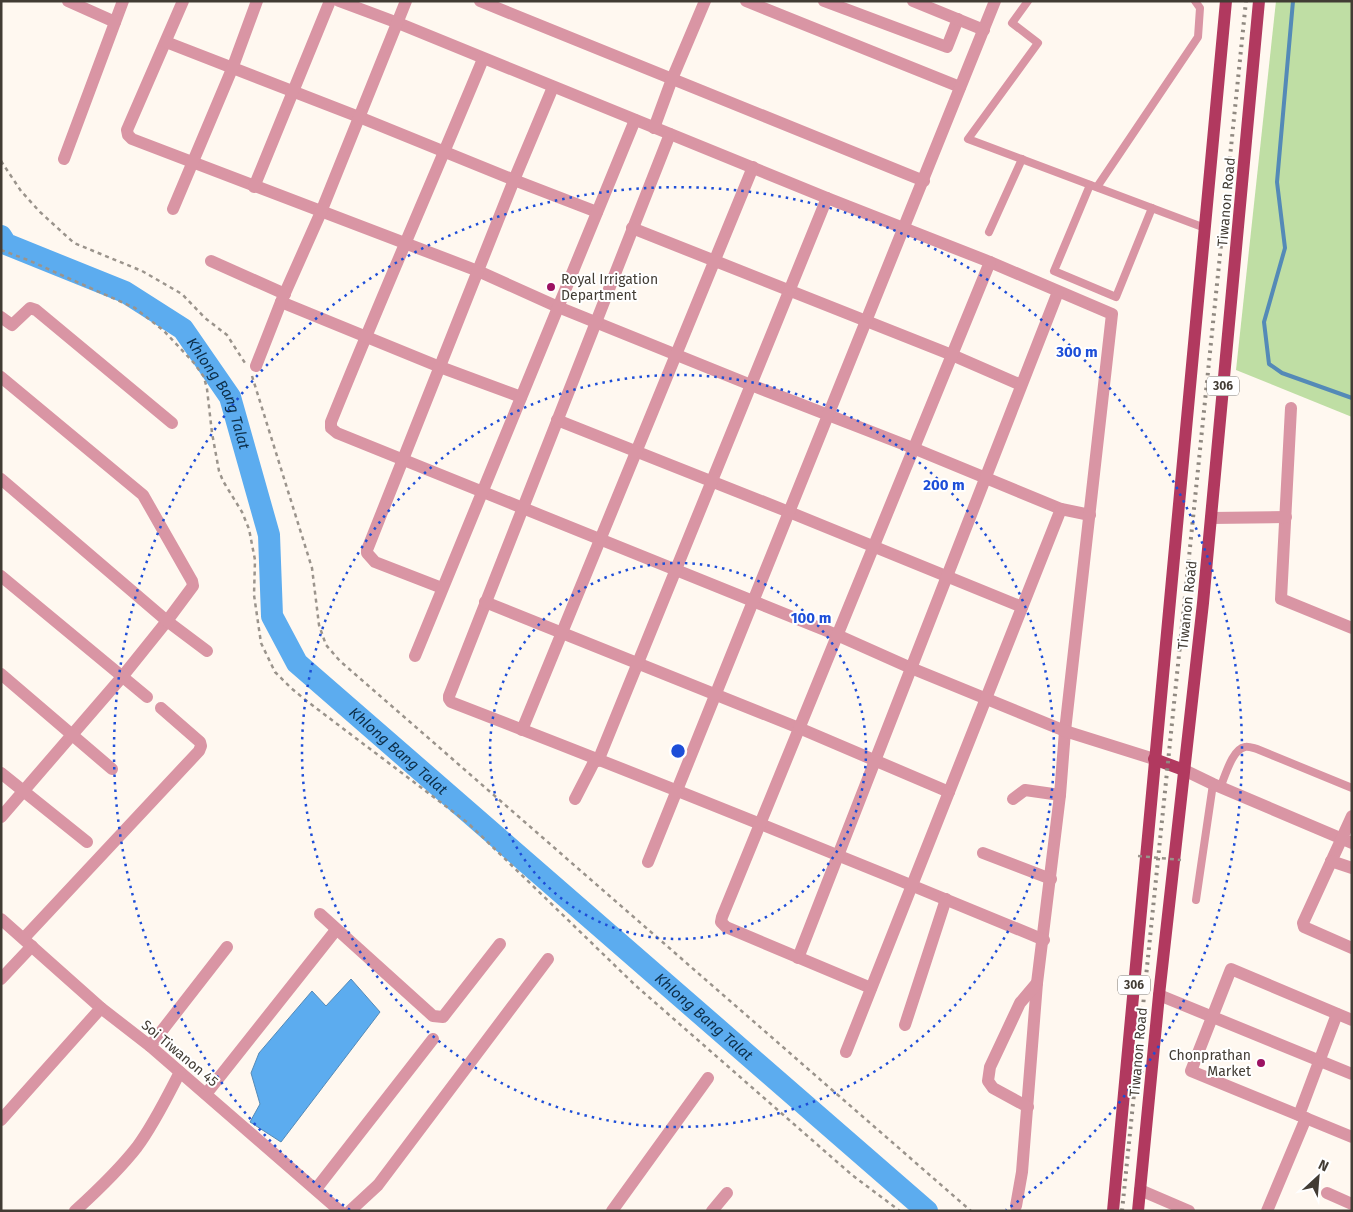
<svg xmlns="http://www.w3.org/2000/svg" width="1353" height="1212" viewBox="0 0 1353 1212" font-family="'Fira Sans',sans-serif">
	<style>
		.green { fill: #bfdea4 }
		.water { fill: #5cacef; stroke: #548ab7 }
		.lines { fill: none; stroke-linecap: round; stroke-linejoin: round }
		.stream { stroke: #548ab7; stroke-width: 4 }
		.river { stroke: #5cacef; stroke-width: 22 }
		.path { stroke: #9b948c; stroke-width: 2.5; stroke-dasharray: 4 4; stroke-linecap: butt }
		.service { stroke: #d995a4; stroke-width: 8 }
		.minor { stroke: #d995a4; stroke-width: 12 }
		.tertiary { stroke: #d995a4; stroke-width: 12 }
		.primary { stroke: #b1395f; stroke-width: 12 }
		.rail { stroke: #908981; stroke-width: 4; stroke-dasharray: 2.5 5; stroke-linecap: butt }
		.path-bridge { stroke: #9b948c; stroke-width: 2.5; stroke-dasharray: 4 4; stroke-linecap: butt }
		.ring { fill: none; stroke: #1d4ed8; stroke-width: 2.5; stroke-dasharray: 2.5 5 }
		.poi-dot { fill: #9c1262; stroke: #fff; stroke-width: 2 }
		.labels { text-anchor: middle; stroke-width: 4; stroke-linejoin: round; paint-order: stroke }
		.shield { fill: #fff; stroke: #7b7671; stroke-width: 1 }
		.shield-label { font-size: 12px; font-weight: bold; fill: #423c34 }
		.street-label { font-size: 14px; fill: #423c34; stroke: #fff }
		.poi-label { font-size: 14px; fill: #423c34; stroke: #fff; text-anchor: start }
		.water-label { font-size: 15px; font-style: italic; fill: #0c2e49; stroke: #fff }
		.centre { fill: #1d4ed8; stroke: #fff; stroke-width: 2.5 }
		.ring-label { font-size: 15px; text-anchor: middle; font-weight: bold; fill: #1d4ed8; stroke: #fff; stroke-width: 4; stroke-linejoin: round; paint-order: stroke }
	</style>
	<rect width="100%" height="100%" fill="#fff8f0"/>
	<polygon class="green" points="1276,1 1352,1 1352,417 1236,370"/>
	<polygon class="water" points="351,979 380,1012 281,1142 250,1122 260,1104 251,1073 259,1053 312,991 326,1006"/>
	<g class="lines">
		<polyline class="stream" points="1293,1 1277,182 1285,248 1264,322 1269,364 1282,373 1352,398"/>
		<path class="river" id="s1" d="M1 236 6 244 125 292 183 329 230 397 269 535 272 616 297 663 927 1211"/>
		<g class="path">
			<polyline points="1,161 21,191 40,212 74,243 142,271 182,294 205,318 227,335 245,363"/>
			<polyline points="1,250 28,260 135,308 164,331 194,363 204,377 207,389 212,433 219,471 223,481 242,512 249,529 255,560 254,595 261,643 275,672 291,688 308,702 468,823 635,985 852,1175 900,1211"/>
			<polyline points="252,376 312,568 319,625 326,645 340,661 971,1211"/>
		</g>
		<g class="service">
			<polyline points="1028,1 1012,23 1038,43 968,139 1205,228"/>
			<polyline points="1090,185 1054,271 1116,297 1152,208"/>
			<polyline points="1097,187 1198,37 1200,8 1195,1"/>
			<polyline points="989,232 1022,159"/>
			<path d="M1220 788C1225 777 1232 749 1245 747 1248 746 1253 748 1257 749L1352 788"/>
			<polyline points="1196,900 1213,784"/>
		</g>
		<g class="minor">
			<polyline points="68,1 115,22"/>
			<polyline points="183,1 127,130 128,135 132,139 478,271 558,307 751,385 913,448 1061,509 1090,515"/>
			<polyline points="339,1 398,23 827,198 990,262 1112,314 1065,731 1060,795 1037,983 1022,1172 1016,1206"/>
			<polyline points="480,1 924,181"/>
			<polyline points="746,1 960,87"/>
			<polyline points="824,1 947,47 958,19"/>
			<polyline points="913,1 984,30"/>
			<polyline points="166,42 359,117 514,180 597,212"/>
			<path d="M483 59C433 180 380 300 331 422V428L337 433 837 635 911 668 1065 731 1154 759"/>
			<polyline points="654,128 672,79 705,1"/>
			<path d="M670 134 449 696V699L451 702C650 779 847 858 1044 940"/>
			<polyline points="64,159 123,1"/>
			<polyline points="254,187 330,1"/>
			<polyline points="173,209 232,69 257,1"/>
			<polyline points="632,228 952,355 1021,385"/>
			<polyline points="211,261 285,294"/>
			<polyline points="281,302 440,367 521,397"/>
			<polyline points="1,317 12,325 30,308 36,310 172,423"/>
			<polyline points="256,366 281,302 321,212 406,1"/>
			<polyline points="1,377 143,495 192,581 193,586 167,621 122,677 1,817"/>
			<polyline points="1291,408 1281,599 1352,628"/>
			<polyline points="557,420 789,512 1022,607"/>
			<polyline points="1,479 167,621 207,651"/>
			<polyline points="1211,518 1286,517"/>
			<polyline points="1,576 147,697"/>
			<polyline points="442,588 375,562 367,553 367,550 514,180 553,87"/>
			<polyline points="485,602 799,728 949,792"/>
			<polyline points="415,656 635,120"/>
			<polyline points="1,674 112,769"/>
			<polyline points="522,730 753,167"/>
			<polyline points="598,761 827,198"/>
			<polyline points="1184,770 1213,784 1352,843"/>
			<polyline points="1,773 87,842"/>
			<polyline points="575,799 595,760"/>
			<polyline points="1013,799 1025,790 1060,795"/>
			<polyline points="1352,816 1303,923 1304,927 1352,948"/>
			<polyline points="983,853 1051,879"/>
			<polyline points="1331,861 1352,868"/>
			<polyline points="648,862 995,1"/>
			<polyline points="320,914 433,1016 443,1017 500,944"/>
			<polyline points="1,919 101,1008 150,1046 340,1211"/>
			<polyline points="24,938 199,751 201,746 200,742 161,708"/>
			<polyline points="798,958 1058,292"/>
			<polyline points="1,979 32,946"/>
			<polyline points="871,988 726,927 721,922 722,917 990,262"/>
			<polyline points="1159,995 1352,1074"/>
			<polyline points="1352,1020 1231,969 1191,1071 1352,1137"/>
			<polyline points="905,1025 946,899"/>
			<polyline points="150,1046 227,947"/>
			<polyline points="846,1052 1061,509"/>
			<polyline points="206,1094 336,930"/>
			<polyline points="1028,1107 993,1088 988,1081 990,1067 1020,1003 1037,983"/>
			<polyline points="1299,1115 1337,1014"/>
			<polyline points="1,1120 101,1008"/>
			<polyline points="316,1189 433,1039"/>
			<polyline points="1327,1193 1352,1204"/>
			<path d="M75 1211C97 1191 119 1170 137 1147 154 1124 167 1097 180 1072"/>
			<polyline points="350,1211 378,1185 548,959"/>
			<polyline points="612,1211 708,1078"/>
			<polyline points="712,1211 727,1193"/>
			<polyline points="1267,1211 1306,1118"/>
		</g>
		<polyline class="tertiary" points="1140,1190 1189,1211"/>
		<g class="primary">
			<polyline points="1154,759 1184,770"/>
			<polyline points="1113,1211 1226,1"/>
			<polyline points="1138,1211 1159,995 1203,603 1259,1"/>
		</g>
		<polyline class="rail" points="1122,1211 1246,1"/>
		<polyline class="path-bridge" points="1138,856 1181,860"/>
	</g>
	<g class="ring">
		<circle cx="678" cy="751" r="188"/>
		<circle cx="678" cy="751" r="376"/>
		<path d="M350 1210A564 564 0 1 1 1006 1210"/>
	</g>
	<g class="poi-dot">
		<circle cx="551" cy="287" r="5"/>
		<circle cx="1261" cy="1063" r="5"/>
	</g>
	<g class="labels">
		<g class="shield">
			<rect x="1207" y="376.5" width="32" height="19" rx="4"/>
			<rect x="1118" y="975.5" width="32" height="19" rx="4"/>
		</g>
		<g class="shield-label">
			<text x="1223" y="390">306</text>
			<text x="1134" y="989">306</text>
		</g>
		<g class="street-label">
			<text transform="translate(1226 202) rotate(-85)" y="5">Tiwanon Road</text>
			<text transform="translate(1187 605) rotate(-84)" y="5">Tiwanon Road</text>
			<text transform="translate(1138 1052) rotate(-85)" y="5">Tiwanon Road</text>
			<text transform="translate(180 1053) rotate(40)" y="5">Soi Tiwanon 45</text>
		</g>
		<g class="poi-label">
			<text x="561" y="284">Royal Irrigation<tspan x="561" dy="16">Department</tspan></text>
			<text x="1251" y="1060" text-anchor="end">Chonprathan<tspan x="1251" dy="16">Market</tspan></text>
		</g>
		<g class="water-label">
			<text dy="5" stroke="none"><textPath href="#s1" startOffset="281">Khlong Bang Talat</textPath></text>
			<text dy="5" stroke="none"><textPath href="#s1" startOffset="701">Khlong Bang Talat</textPath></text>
			<text dy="5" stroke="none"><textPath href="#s1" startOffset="1106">Khlong Bang Talat</textPath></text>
		</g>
	</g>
	<circle cx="678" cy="751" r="8" class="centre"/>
	<g class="ring-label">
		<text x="1077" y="357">300 m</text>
		<text x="944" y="490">200 m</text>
		<text x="811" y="623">100 m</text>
	</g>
	<rect width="1353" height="1212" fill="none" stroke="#423c34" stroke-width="5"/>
	<g transform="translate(1318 1177) rotate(26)" stroke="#ffffff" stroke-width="4" paint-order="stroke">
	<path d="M0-4L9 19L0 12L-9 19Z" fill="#423c34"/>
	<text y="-8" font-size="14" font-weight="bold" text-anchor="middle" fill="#423c34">N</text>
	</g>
</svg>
